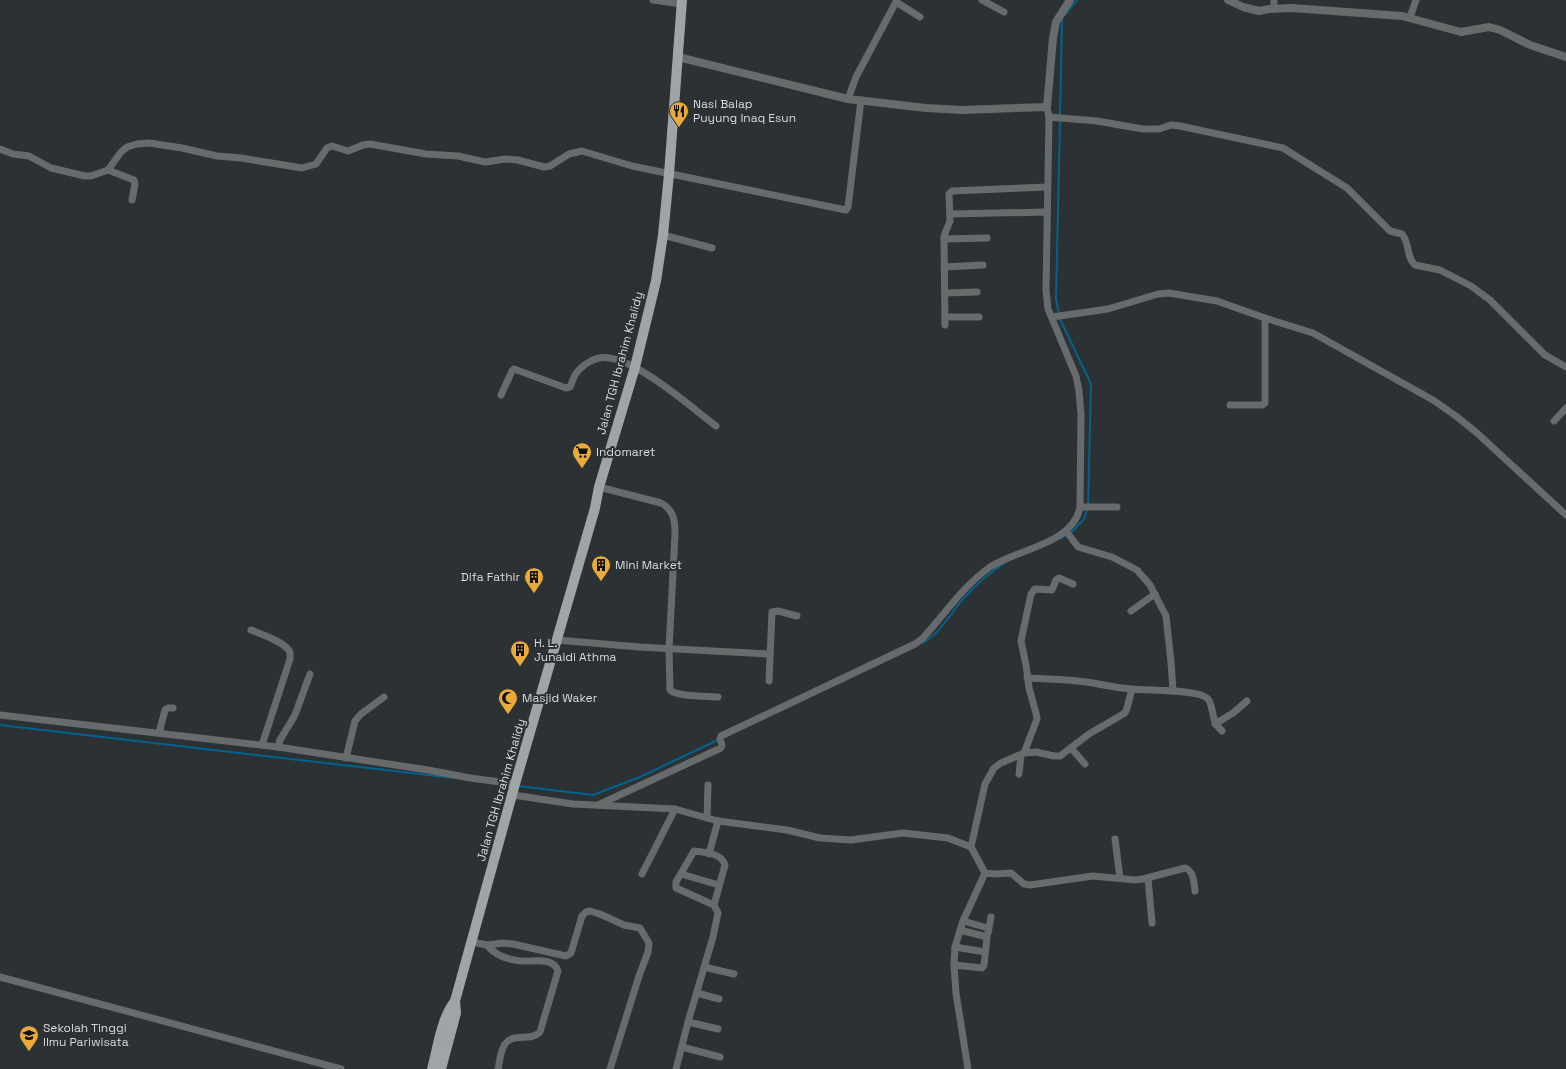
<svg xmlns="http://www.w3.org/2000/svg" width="1566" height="1069" viewBox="0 0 1566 1069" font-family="'Space Grotesk',sans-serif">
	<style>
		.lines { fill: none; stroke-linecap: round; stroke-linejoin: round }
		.stream { stroke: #00648f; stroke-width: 2 }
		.minor { stroke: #686b6c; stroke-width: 7 }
		.tertiary { stroke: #686b6c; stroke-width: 8 }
		.primary { stroke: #9fa4a7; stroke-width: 10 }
		.labels { text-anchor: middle; stroke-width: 4; stroke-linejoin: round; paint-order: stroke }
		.poi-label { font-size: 12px; fill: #d7dadc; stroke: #2c3134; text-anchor: start }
		.street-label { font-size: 12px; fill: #d7dadc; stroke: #2c3134 }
	</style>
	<rect width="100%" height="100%" fill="#2c3134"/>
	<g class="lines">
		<g class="stream">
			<polyline points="1065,15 1077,0"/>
			<polyline points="1060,116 1062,18"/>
			<polyline points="1060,120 1056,299 1060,319 1091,384 1088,507 1084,519 1071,533 1061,538"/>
			<path d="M922 643C942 633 951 611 966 596 978 582 991 572 1006 562"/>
			<polyline points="0,725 454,778"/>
			<polyline points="518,786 593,795 640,777 718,740"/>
		</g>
		<g class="minor">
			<polyline points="653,0 682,4"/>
			<polyline points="982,0 1004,12"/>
			<polyline points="896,2 920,17"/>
			<polyline points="1274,8 1274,0"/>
			<polyline points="1410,17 1416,0"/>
			<polyline points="848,99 856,77 897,0"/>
			<path d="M1049 117 1097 121 1143 129H1159L1171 125 1180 126 1283 148 1347 188 1390 231 1402 234C1410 243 1406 257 1415 265L1440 270 1471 286 1490 300 1545 355 1566 367"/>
			<polyline points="0,149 13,154 29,156 51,168 85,176 91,176 108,170 121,152 127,147 137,144 149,143 182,148 217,156 241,158 302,168 316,164 327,148 332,146 348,151 363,145 370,144 426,154 458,156 485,162 506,159 518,160 544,167 550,166 569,154 582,151 632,166 846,210 848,207 861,100"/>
			<polyline points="108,170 134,180 135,184 132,200"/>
			<polyline points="950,214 1047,212"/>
			<polyline points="663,235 712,248"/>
			<polyline points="944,239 987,238"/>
			<polyline points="944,267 983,265"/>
			<polyline points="945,293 977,292"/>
			<polyline points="945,317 979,317"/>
			<polyline points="1052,317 1108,309 1158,294 1169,293 1217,301 1265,318 1313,333 1433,400 1456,416 1477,433 1566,515"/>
			<polyline points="945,325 944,236 950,221 949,194 952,191 1047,187"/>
			<path d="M501 395 512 371 514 369 566 388 570 387C572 383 573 379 575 375 580 367 590 360 599 358 630 352 692 408 716 426"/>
			<polyline points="1230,405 1262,405 1265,403 1265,318"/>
			<polyline points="1554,421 1566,408"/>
			<path d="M599 487 661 503C674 510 675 521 675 534L669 649 670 690C677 697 708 696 718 697"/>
			<polyline points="1080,507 1117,507"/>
			<polyline points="1066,531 1078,547 1112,557 1137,570 1150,585 1166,616 1171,662 1173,691"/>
			<polyline points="1131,611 1155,594"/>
			<path d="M251 630C261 634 285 642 290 652V659L262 745"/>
			<polyline points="557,640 639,647 769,654"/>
			<path d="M1027 678C1044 679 1060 679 1077 681 1095 682 1113 688 1131 689 1147 691 1197 689 1207 698 1215 705 1209 720 1222 731"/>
			<polyline points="769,681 772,612 778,611 797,616"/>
			<polyline points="0,715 278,747 428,770 470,778 515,784"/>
			<polyline points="1215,724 1233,713 1247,701"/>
			<polyline points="159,733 165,710 168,708 173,708"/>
			<polyline points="278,747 280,740 295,715 310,674"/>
			<polyline points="1071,748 1085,764"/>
			<polyline points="1024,753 1037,719 1036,713 1029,688 1026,665 1021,641 1031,594 1035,589 1052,590 1056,580 1059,578 1073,584"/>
			<polyline points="346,758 355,721 361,714 384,697"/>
			<polyline points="1019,774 1021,755"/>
			<polyline points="513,795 573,804 675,809 718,821 787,830 820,838 851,840 903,833 948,838 971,847 985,873 963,921 955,947 954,965 956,993 968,1069"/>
			<path d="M598 805 721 748 722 745 720 739 721 736 915 644 923 638C945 614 963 586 990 567 1017 549 1074 544 1080 507L1081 415 1079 391 1076 376 1048 309 1046 290 1049 117 1047 107"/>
			<polyline points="707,818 708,785"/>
			<polyline points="1115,839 1120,878"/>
			<polyline points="971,847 985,784 994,768 1001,763 1024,753 1036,752 1054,756 1060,756 1089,734 1125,713 1127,708 1132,689"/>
			<polyline points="709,854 718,821"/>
			<path d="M985 873 995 874 1011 873 1024 884 1030 885 1093 876 1135 880 1143 879 1185 868C1194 871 1194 883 1195 891"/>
			<polyline points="642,874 675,809"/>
			<polyline points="681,874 719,885"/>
			<polyline points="1148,878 1152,923"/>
			<polyline points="963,921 988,928"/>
			<polyline points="988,933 991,917"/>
			<polyline points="472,942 487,945 503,943 513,944 566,956 571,953 582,916 586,912 590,911 600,914 624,925 640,928 649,943 648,952 639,976 610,1069"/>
			<path d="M487 945C495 955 508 960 521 961 532 962 553 956 558 971L540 1032C531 1042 513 1032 505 1044 500 1051 500 1061 498 1069"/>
			<polyline points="955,947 985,952"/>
			<polyline points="954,965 982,968 984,965 987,937 960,930"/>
			<polyline points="704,967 734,974"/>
			<polyline points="0,977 341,1069"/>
			<polyline points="697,993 719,999"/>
			<polyline points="688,1022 718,1029"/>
			<polyline points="682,1047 720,1057"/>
			<path d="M676 1069 688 1022 713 937 718 913 714 905 725 865C722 853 704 852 694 851L676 882V888L714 905"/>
		</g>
		<g class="tertiary">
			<polyline points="1228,0 1243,7 1259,11 1269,9 1292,8 1402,16 1461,32 1489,27 1500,30 1530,45 1566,57"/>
			<polyline points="678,57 848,99 926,108 962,110 1047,107 1053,38 1056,22 1070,0"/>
		</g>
		<g class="primary">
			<path d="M432 1069C438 1047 441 1019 455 1001L515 784 595 508 599 487 635 367 656 281 663 235 669 174 682 0"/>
			<polyline points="441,1069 456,1013 455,1001"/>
		</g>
	</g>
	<defs>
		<g id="restaurant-pin" transform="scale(1)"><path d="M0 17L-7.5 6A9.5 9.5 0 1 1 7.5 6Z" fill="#eaaa39" stroke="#2c3134"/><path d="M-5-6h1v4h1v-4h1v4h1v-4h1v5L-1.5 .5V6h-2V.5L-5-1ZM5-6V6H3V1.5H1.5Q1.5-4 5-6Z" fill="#111"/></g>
		<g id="supermarket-pin" transform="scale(1)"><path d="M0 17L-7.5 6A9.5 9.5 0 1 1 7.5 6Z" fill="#eaaa39" stroke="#2c3134"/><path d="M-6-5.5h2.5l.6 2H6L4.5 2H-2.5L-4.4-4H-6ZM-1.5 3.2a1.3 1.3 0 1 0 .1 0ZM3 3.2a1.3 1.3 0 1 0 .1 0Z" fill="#111"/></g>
		<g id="building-pin" transform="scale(1)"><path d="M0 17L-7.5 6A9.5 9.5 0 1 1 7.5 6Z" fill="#eaaa39" stroke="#2c3134"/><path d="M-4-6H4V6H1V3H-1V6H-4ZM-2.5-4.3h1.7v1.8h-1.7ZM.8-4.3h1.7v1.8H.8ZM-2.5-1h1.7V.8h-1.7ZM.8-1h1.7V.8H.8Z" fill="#111"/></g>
		<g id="mosque-pin" transform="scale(1)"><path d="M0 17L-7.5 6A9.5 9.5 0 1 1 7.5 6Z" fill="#eaaa39" stroke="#2c3134"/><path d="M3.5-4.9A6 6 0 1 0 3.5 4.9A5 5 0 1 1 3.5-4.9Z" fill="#111"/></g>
		<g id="school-pin" transform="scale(1)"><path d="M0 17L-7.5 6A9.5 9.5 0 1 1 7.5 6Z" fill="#eaaa39" stroke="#2c3134"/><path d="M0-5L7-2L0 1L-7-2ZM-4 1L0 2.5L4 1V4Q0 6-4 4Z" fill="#111"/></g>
	</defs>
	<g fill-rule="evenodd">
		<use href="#restaurant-pin" x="679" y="111"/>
		<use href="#supermarket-pin" x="582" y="452"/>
		<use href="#building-pin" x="601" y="565"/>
		<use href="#building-pin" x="534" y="577"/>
		<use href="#building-pin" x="520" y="650"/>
		<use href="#mosque-pin" x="508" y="698"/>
		<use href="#school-pin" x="29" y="1035"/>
	</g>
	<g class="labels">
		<g class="poi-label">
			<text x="693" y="108">Nasi Balap<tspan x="693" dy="14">Puyung Inaq Esun</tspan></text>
			<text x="596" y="456">Indomaret</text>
			<text x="615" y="569">Mini Market</text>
			<text x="520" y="581" text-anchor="end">Difa Fathir</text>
			<text x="534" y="647">H. L.<tspan x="534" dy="14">Junaidi Athma</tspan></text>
			<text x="522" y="702">Masjid Waker</text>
			<text x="43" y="1032">Sekolah Tinggi<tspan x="43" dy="14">Ilmu Pariwisata</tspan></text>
		</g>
		<g class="street-label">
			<text transform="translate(620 363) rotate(-75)" y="4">Jalan TGH Ibrahim Khalidy</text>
			<text transform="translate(501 790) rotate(-74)" y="4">Jalan TGH Ibrahim Khalidy</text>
		</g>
	</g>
</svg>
